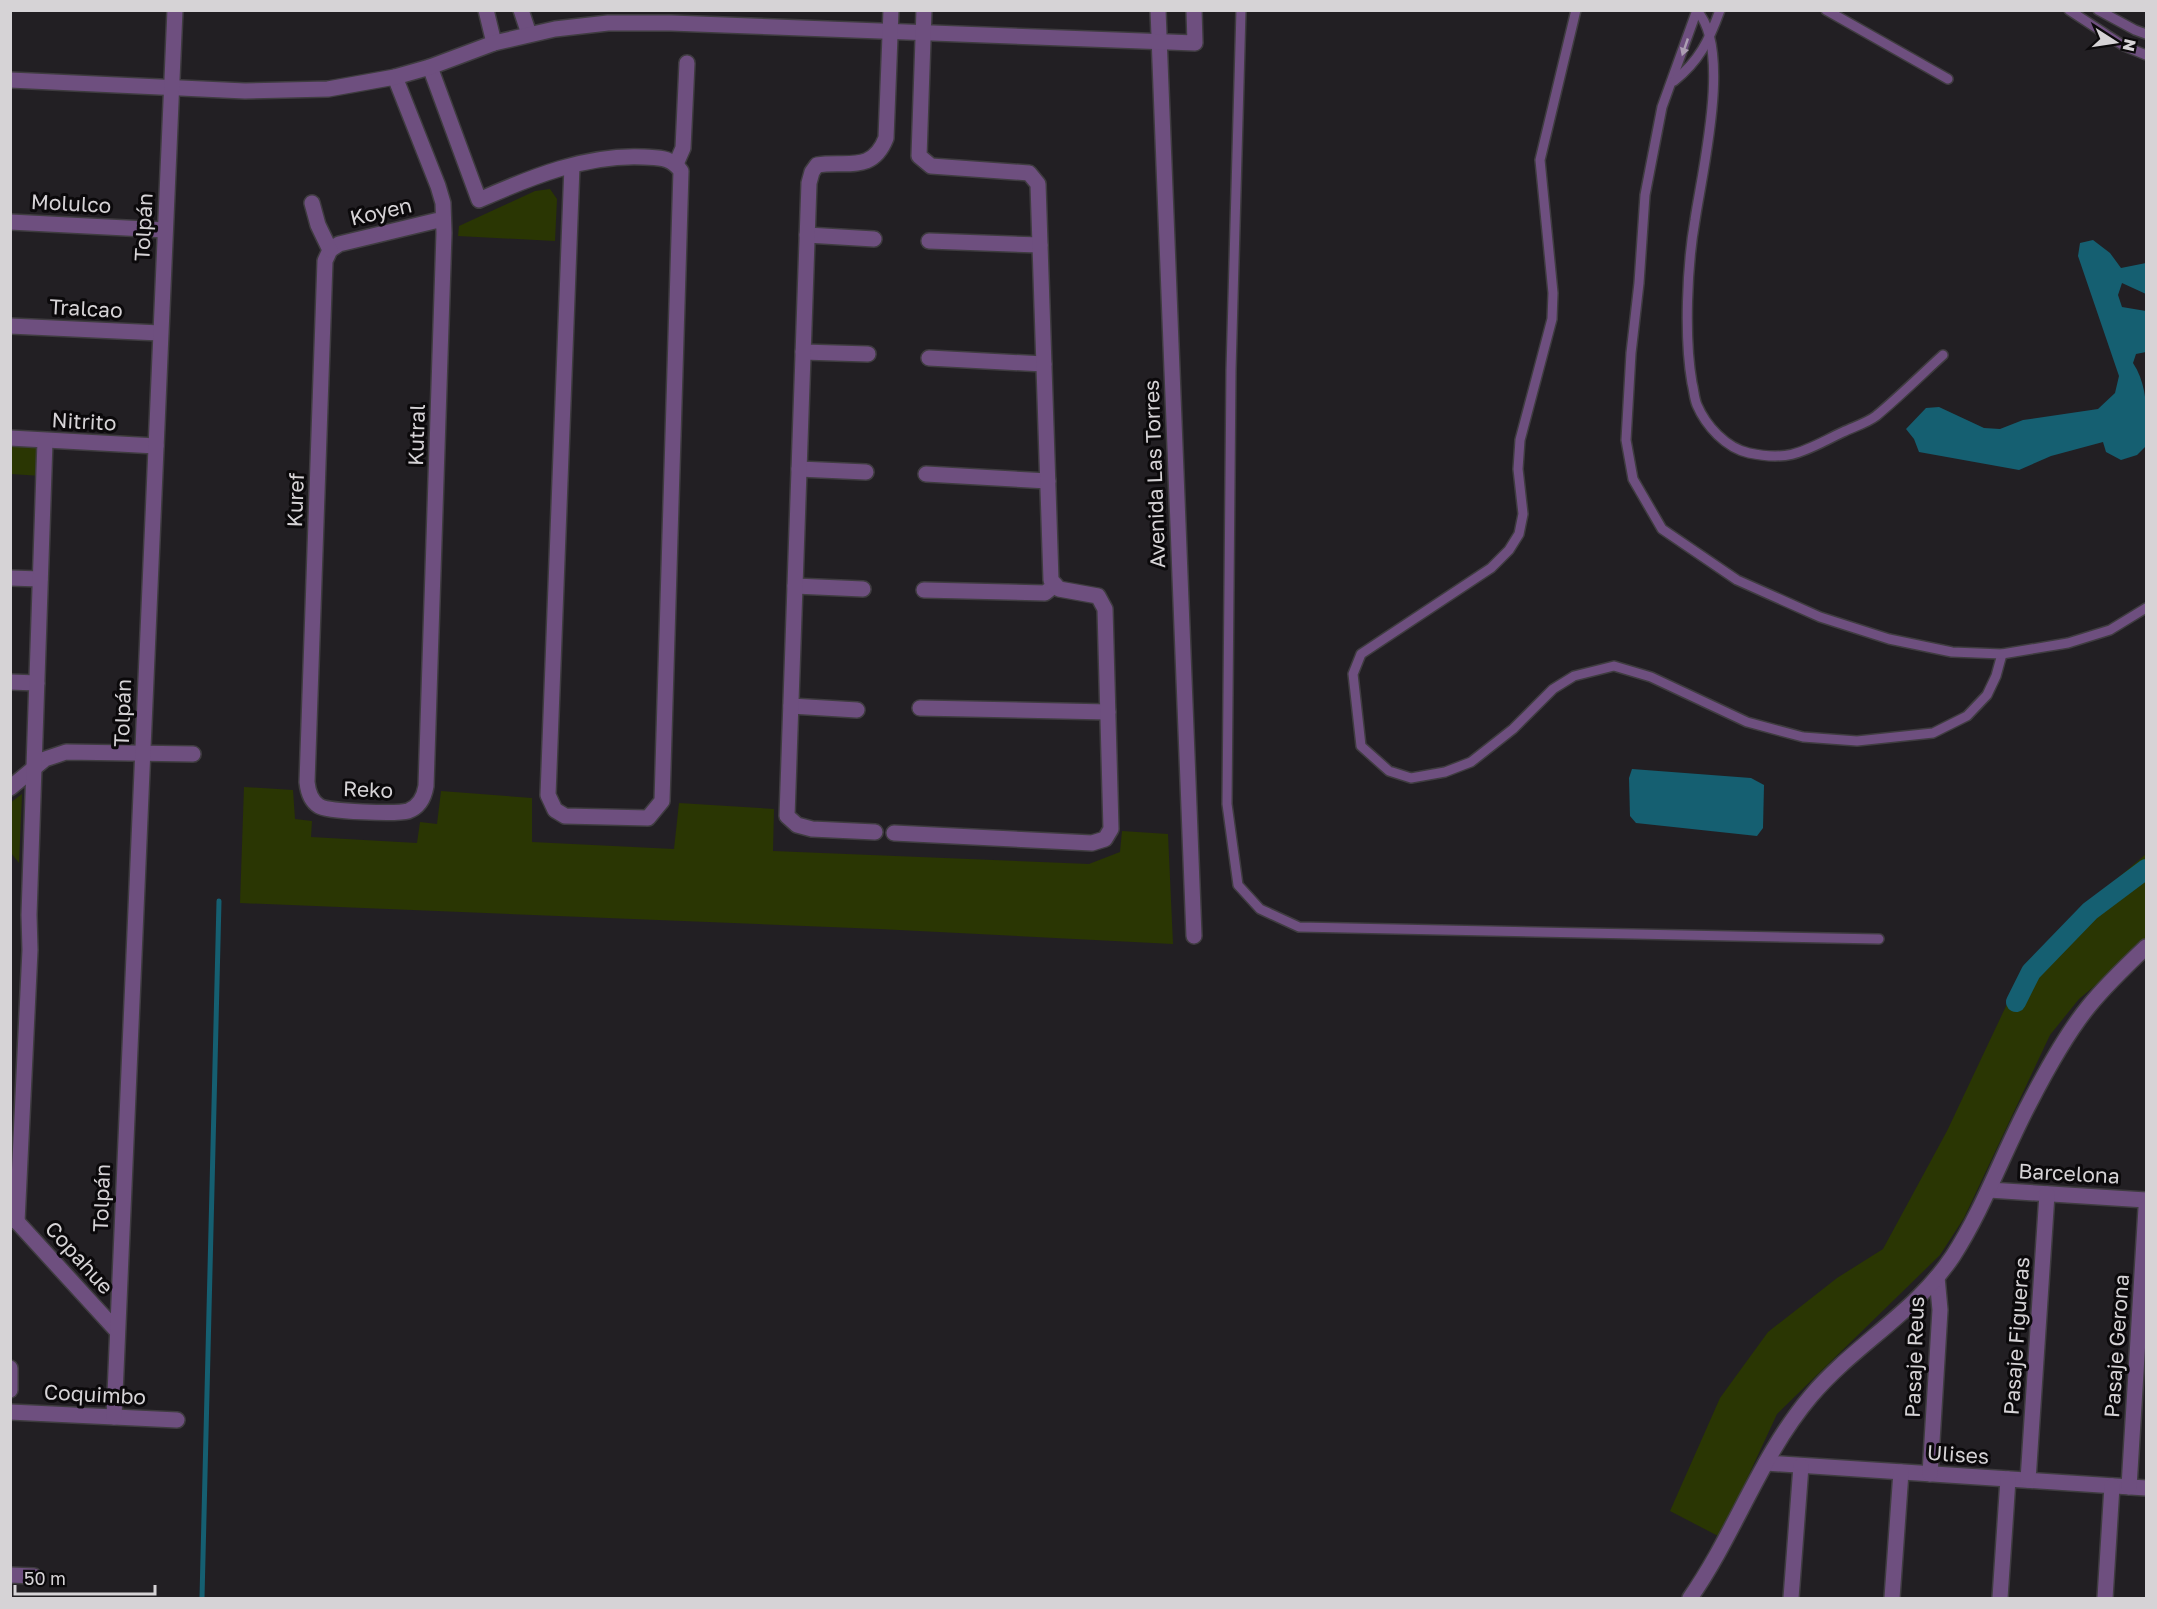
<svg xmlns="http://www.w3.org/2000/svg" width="2157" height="1609" viewBox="0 0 2157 1609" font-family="'Golos Text',sans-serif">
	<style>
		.green { fill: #2a3603 }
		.water { fill: #155f71 }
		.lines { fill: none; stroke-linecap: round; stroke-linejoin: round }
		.stream { stroke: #155f71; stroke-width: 5 }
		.canal { stroke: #155f71; stroke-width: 20 }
		.service-casing { stroke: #3f3c40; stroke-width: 12 }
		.minor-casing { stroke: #3f3c40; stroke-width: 18 }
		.service { stroke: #6e4f7f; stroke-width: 9 }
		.minor { stroke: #6e4f7f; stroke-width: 15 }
		.oneway { fill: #ac9eb3 }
		.labels { text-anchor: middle; stroke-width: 6; stroke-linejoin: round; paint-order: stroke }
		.street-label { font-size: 21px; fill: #d6d3d6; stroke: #0b090b }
	</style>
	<rect width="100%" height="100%" fill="#221f23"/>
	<g class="green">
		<polygon points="550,189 557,199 555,241 458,236 459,226 535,191"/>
		<polygon points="11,430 135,436 134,452 44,448 42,476 11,474"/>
		<polygon points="244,787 293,790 295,819 312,821 311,837 417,843 420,822 437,824 441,791 532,798 532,842 674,849 679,803 774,809 773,851 1089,864 1120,852 1122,831 1168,834 1173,944 879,929 240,903"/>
		<polygon points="22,794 19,863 11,853 10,803"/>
		<polygon points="2146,854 2146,943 2079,999 2050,1035 1964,1218 1940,1255 1777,1414 1720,1537 1670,1511 1720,1398 1768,1332 1837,1278 1883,1249 1947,1131 2024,968 2080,910"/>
	</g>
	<g class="water">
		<path d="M2093 240 2110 253 2121 268 2146 263V294L2122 283 2118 295 2122 307 2146 311V352L2136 354 2133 363C2149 387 2147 419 2146 446L2137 455 2121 460 2106 452 2103 442 2051 456 2019 470 1919 452 1914 439 1906 429 1926 408 1939 407 1984 428 2000 429 2023 420 2098 409 2115 393 2119 376 2078 256 2080 243Z"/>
		<polygon points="1632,769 1751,778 1764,785 1763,828 1757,836 1636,823 1630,816 1629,778"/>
	</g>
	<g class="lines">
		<polyline class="stream" points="202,1598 219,901"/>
		<polyline class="canal" points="2016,1002 2031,972 2090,911 2146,869"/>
		<g class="service-casing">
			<g id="service">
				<polyline points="1241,10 1231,370 1227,804 1238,885 1260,909 1299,927 1879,939"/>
				<polyline points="1576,10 1540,160 1553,293 1552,319 1520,440 1518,469 1523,514 1519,534 1509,550 1491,568 1361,654 1353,674 1361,746 1389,771 1411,778 1445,772 1471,762 1513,729 1553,689 1574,676 1614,666 1651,677 1747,722 1803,737 1857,741 1933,733 1967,716 1987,695 1996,676 2002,654"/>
				<polyline points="1697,10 1662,107 1645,195 1639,283 1631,353 1626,440 1633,479 1662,529 1737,580 1820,617 1889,639 1952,652 2002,654 2068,643 2110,630 2146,608"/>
				<polyline points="1826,10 1948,79"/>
				<polyline points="2069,10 2124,46 2146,55"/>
				<polyline points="2098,10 2135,30 2146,34"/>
				<path d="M1697 11C1732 48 1702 172 1695 220 1687 266 1684 337 1692 383 1694 390 1694 398 1697 405 1706 426 1726 448 1749 453 1792 462 1805 450 1843 432 1853 427 1867 423 1876 416 1899 397 1921 375 1943 355"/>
				<path d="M1674 81C1699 61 1709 41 1720 10"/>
			</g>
		</g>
		<g class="minor-casing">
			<g id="minor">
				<polyline points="486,10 494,43"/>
				<polyline points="521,10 529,34"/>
				<polyline points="1158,10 1194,936"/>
				<path d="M430 67 479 200C531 177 587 154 644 157 660 158 671 157 681 171L662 801 648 818 565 816 555 810 548 795 572 166"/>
				<path d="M395 77 438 186 443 203 444 233 426 786C424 798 419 807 408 811 397 814 328 812 319 806 311 801 308 792 307 782L325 261 330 250 339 244 443 219"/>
				<polyline points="10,80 245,91 328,89 395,77 430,67 494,43 555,29 608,23 671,23 1195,43 1194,10"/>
				<polyline points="676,164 683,148 687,63"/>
				<polyline points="312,203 318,225 330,250"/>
				<polyline points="10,222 165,230"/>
				<polyline points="807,235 874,239"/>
				<polyline points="929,241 1040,245"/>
				<polyline points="10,326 160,333"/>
				<polyline points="803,352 868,354"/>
				<polyline points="929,358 1044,364"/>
				<polyline points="10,438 156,446"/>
				<polyline points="799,469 866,472"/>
				<polyline points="926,474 1048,481"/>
				<polyline points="10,578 40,579"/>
				<polyline points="795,586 863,589"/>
				<polyline points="924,590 1045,593 1055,585"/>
				<polyline points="10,682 37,683"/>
				<polyline points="791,706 857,710"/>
				<polyline points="920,708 1108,712"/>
				<polyline points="10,788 45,759 66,752 193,754"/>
				<path d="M875 832 812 829 797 825 787 816 809 183 812 172 817 165C846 160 872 174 886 138L891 10"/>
				<polyline points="894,833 1092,843 1105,839 1111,829 1105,609 1098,596 1059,589 1051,580 1038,184 1029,173 931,166 919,156 924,10"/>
				<polyline points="1989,1190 2146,1200"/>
				<polyline points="10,1214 117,1331"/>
				<polyline points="17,1222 30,950 29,915 45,441"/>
				<polyline points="10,1368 10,1390"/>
				<polyline points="10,1412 177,1420"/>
				<polyline points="114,1417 175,10"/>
				<polyline points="1766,1463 2146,1488"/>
				<polyline points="1930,1474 1940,1310 1937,1277"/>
				<polyline points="2028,1480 2047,1194"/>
				<polyline points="2129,1487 2146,1208"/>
				<polyline points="10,1575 34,1576"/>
				<path d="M1690 1598C1735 1534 1760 1456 1811 1396 1854 1345 1915 1313 1953 1256 1984 1208 2003 1153 2030 1102 2047 1069 2066 1034 2089 1006 2106 985 2126 966 2146 947"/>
				<polyline points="1791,1598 1801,1466"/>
				<polyline points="1892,1598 1901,1472"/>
				<polyline points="2000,1598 2008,1479"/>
				<polyline points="2105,1598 2112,1486"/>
			</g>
		</g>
		<use href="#service" class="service"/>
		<use href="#minor" class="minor"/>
	</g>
	<defs><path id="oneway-solid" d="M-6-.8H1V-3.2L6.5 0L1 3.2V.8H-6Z" transform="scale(1.5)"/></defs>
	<use class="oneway" href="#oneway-solid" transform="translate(1685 47) rotate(109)"/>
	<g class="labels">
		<g class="street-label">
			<text transform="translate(71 204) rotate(3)" y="7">Molulco</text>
			<text transform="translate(381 212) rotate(-13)" y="7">Koyen</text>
			<text transform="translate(144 227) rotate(-87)" y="7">Tolpán</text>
			<text transform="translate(86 309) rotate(3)" y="7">Tralcao</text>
			<text transform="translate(84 422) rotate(3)" y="7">Nitrito</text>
			<text transform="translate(417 435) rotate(-88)" y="7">Kutral</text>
			<text transform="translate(1155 474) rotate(-92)" y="7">Avenida Las Torres</text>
			<text transform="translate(296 500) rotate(-88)" y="7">Kuref</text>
			<text transform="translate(123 713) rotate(-88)" y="7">Tolpán</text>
			<text transform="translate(368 790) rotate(2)" y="7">Reko</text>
			<text transform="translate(2069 1174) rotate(3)" y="7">Barcelona</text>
			<text transform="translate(102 1198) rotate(-88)" y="7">Tolpán</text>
			<text transform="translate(79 1258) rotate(48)" y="7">Copahue</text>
			<text transform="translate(2017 1336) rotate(-86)" y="7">Pasaje Figueras</text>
			<text transform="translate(2117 1346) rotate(-86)" y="7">Pasaje Gerona</text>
			<text transform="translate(1915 1357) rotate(-88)" y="7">Pasaje Reus</text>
			<text transform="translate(95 1395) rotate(3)" y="7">Coquimbo</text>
			<text transform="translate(1958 1455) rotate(4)" y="7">Ulises</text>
		</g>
	</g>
	<rect width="2157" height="1609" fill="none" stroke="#d6d3d6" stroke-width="24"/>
	<g transform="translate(2115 42) rotate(102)" stroke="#0b090b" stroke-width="4.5" paint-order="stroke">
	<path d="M0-4.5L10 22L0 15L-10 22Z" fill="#d6d3d6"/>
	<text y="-9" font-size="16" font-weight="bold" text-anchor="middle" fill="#d6d3d6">N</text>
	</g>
	<path d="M15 1585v9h140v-9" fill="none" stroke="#d6d3d6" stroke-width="3"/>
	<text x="24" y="1585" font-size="18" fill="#d6d3d6" stroke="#0b090b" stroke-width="4.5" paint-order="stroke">50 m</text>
</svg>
